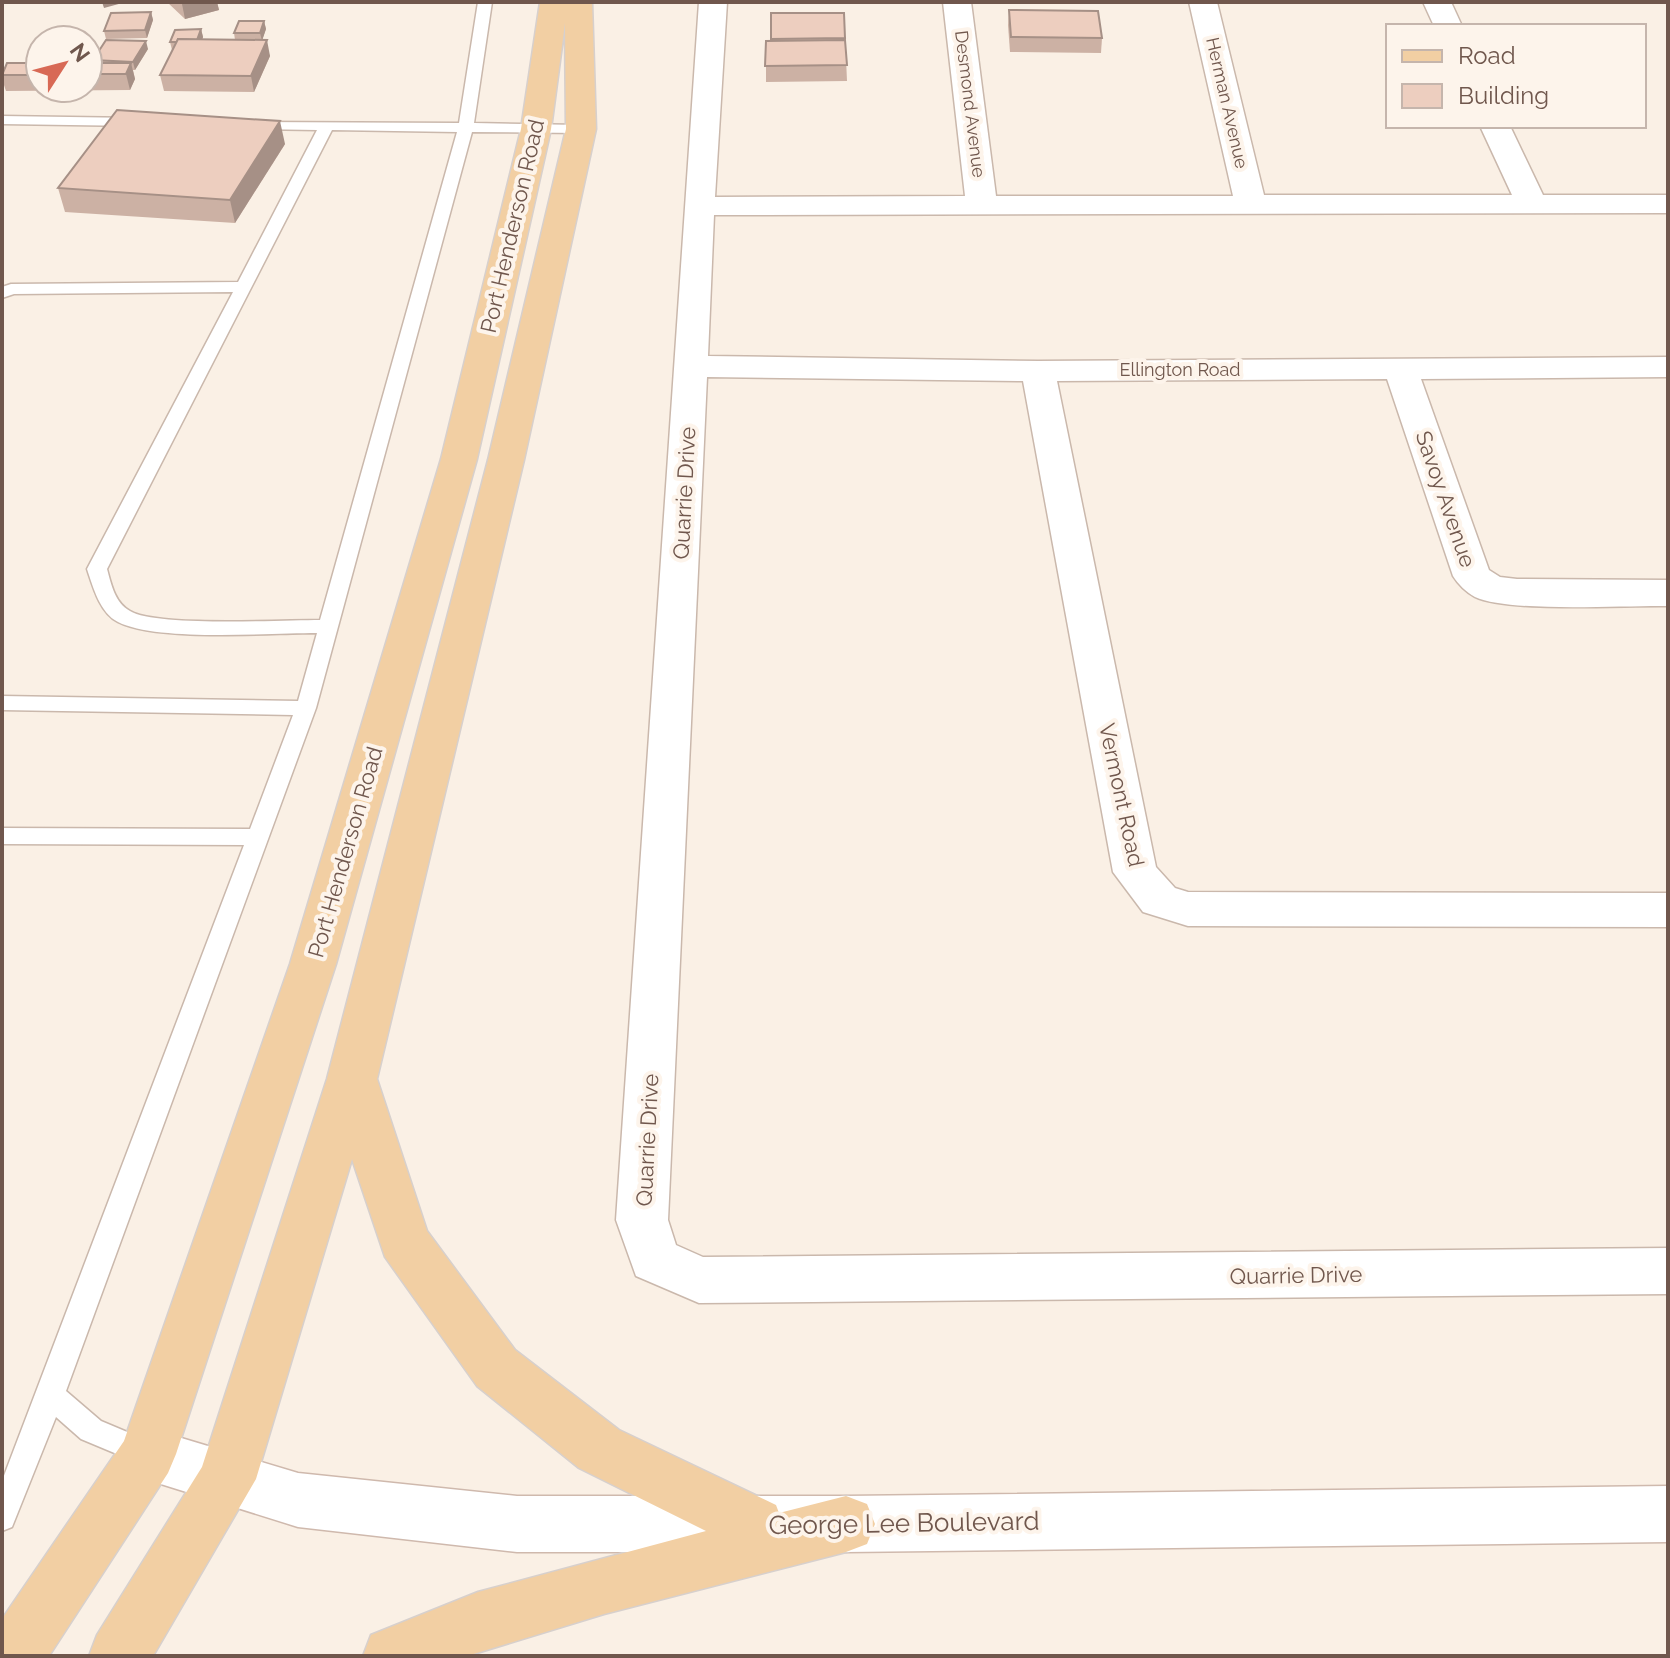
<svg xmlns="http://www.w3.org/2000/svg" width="1670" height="1658" viewBox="0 0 1670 1658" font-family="Raleway,sans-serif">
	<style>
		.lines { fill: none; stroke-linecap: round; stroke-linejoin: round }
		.lane-casing { stroke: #cab8ac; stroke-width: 3 }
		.street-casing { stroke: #cab8ac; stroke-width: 3 }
		.secondary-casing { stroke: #cfb9ad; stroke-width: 3 }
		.primary-casing { stroke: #d7d0cd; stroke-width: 3 }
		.lane { fill: #fff; fill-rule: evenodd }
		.street { fill: #fff; fill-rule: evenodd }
		.secondary { fill: #fff; fill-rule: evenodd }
		.primary { fill: #f2cfa3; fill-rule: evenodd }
		.wall { fill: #ccb1a4 }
		.shaded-wall { fill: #a69086 }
		.building { fill: #edcebf; stroke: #a69086; stroke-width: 2 }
		.labels { text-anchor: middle; stroke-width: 8; stroke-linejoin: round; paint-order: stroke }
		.far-street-label { font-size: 18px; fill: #70574d; stroke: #fdf4eb }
		.street-label { font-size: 22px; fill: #70574d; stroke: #fdf4eb }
		.near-street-label { font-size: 26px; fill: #70574d; stroke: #fdf4eb }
	</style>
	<rect width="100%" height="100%" fill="#faf0e5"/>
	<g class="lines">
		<g class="lane-casing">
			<g id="lane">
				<path d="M478 2H492L474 123 581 125 588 129 581 133 472 132 316 708 66 1391 101 1421 158 1445 162 1454 158 1463 148 1467 81 1439 56 1417 12 1527 2 1531V1481L244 845 2 844V828L250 829 293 715 2 710V696L298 701 317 633C269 633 157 642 118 622 100 613 93 587 87 569L233 292 14 294 2 298V287L11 284 238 282 317 130 251 129 246 128V122L459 123ZM332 130 457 132 320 620C283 620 156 627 130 611 115 603 111 584 107 569Z"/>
				<polygon points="2,116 137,118 144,122 137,126 2,124"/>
			</g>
		</g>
		<g class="street-casing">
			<g id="street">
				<path d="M699 2H727L715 197 965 196 943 2H971L996 196H1233L1189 2H1217L1264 195H1512L1480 126H1510L1543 195H1668V213L714 215 708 356 1038 361 1668 357V377L1421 379 1489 570 1500 577 1517 579 1668 580V606C1626 605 1509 613 1475 597 1466 592 1458 584 1453 576L1387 379 1057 381 1156 867 1175 888 1188 892 1668 893V927L1188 926 1143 912 1113 872 1023 381 707 377 668 1220 676 1245 703 1257 1668 1248V1294L699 1303 636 1276 616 1220Z"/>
				<polygon points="1423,2 1451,2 1462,26 1434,26"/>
			</g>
		</g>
		<g class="secondary-casing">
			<polygon id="secondary" points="148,1428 298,1473 517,1496 846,1496 1668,1486 1668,1542 846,1552 517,1552 298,1527 148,1480 128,1473 120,1454 128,1435"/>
		</g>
		<g class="primary-casing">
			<polygon id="primary" points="540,2 592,2 596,129 524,460 377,1079 427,1231 515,1350 619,1430 776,1505 779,1513 846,1496 867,1504 875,1524 867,1544 846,1552 604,1614 467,1656 363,1656 371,1635 478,1592 706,1531 579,1468 477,1386 385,1257 352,1159 256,1479 153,1656 89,1656 97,1635 202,1467 327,1079 488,460 566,129 565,23 551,129 477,459 336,964 176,1454 168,1473 49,1656 2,1656 2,1619 124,1441 290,964 441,459 521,129"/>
		</g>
		<use href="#lane" class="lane"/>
		<use href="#street" class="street"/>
		<use href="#secondary" class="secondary"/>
		<use href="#primary" class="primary"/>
	</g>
	<g class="wall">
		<polygon points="167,2 217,2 219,10 185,19"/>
		<polygon points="1009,10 1102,38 1101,53 1010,52 1008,25"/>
		<polygon points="151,12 153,20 147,38 106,39 104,31"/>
		<polygon points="771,13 844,13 847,81 766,82 766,41 771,41"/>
		<polygon points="264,21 266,29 262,40 270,56 254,92 164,91 160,75 173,50 172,50 170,42 201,29 203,37 202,40 235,40 234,33"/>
		<polygon points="148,49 135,70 133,70 135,79 130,90 6,91 2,79 2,72 40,63 40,88 88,88 88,63 94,63 93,60"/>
		<polygon points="285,144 235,223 65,212 58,188"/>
	</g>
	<g class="shaded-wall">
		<polygon points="102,2 126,2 104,8"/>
		<polygon points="188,2 217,2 219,10 185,19 182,4"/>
		<polygon points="151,12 153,20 147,38 145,30"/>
		<polygon points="264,21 266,29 262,41 260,33"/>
		<polygon points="201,29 203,37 199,49 197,41"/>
		<polygon points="267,40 270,56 254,92 251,76"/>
		<polygon points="146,41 148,49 135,70 133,62"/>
		<polygon points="131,63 135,79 130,90 126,74"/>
		<polygon points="280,121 285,144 235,223 230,200"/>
	</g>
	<g class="building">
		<polygon points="1009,10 1098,11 1102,38 1011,37"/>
		<polygon points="151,12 145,30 104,31 111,13"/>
		<polygon points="771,13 844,13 845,38 771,39"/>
		<polygon points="239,21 264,21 260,33 234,33"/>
		<polygon points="201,29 197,40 178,39 177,42 170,42 175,30"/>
		<polygon points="178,39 267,40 251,76 160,75"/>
		<polygon points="106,40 146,41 133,62 93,60"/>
		<polygon points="845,40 847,65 765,66 766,41"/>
		<polygon points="7,63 40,63 40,75 2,75"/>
		<polygon points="88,63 131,63 126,74 88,74"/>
		<polygon points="117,110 280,121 230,200 58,188"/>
	</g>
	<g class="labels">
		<g class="far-street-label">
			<text transform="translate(1227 103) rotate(77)" y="6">Herman Avenue</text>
			<text transform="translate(970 104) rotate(83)" y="6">Desmond Avenue</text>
			<text x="1180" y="376">Ellington Road</text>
		</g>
		<g class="street-label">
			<text transform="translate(512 226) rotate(-77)" y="8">Port Henderson Road</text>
			<text transform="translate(684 493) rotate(-87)" y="8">Quarrie Drive</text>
			<text transform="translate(1446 499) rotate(71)" y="8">Savoy Avenue</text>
			<text transform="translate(1122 795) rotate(78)" y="8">Vermont Road</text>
			<text transform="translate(345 852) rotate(-74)" y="8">Port Henderson Road</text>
			<text transform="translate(647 1140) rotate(-87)" y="8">Quarrie Drive</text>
			<text transform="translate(1296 1275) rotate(-1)" y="8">Quarrie Drive</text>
		</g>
		<g class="near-street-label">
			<text transform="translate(904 1523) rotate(-1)" y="9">George Lee Boulevard</text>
		</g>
	</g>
	<rect width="1670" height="1658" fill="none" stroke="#70574d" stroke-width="8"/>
	<rect x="1386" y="24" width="260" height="104" fill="#fdf4eb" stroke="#c5b5ac" stroke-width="2"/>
	<rect x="1402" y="50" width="40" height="12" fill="#f2cfa3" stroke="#c5b5ac" stroke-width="2"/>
	<text x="1458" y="64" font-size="24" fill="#70574d">Road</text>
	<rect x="1402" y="84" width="40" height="24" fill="#edcebf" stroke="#c5b5ac" stroke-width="2"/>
	<text x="1458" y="104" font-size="24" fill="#70574d">Building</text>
	<g transform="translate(64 64) rotate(54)"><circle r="38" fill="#fdf4eb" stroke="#c5b5ac" stroke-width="2"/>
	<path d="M0-6L14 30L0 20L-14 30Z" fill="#d86955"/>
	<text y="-12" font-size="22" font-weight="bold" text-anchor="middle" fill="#70574d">N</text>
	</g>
</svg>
